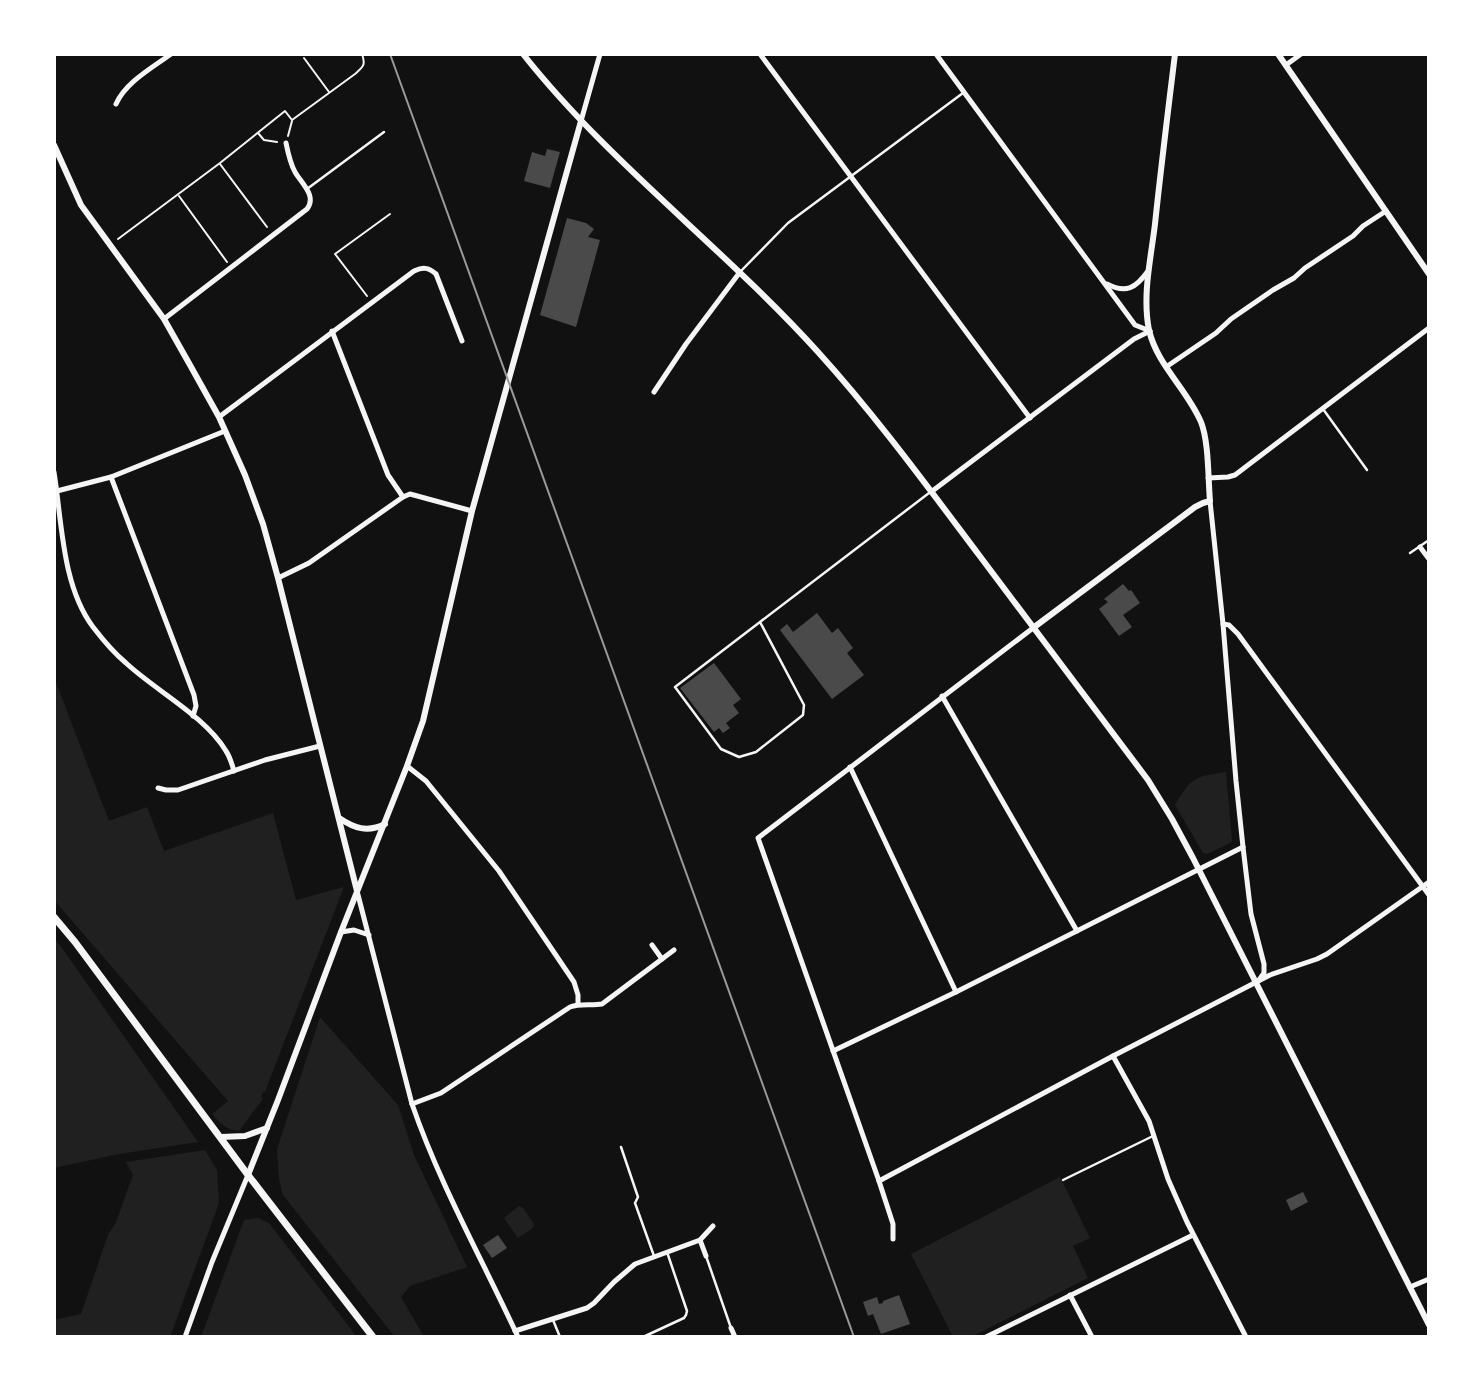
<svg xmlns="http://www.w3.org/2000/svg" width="1483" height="1391" viewBox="0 0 1483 1391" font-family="'Nunito Sans',sans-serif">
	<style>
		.green { fill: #202020 }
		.building { fill: #4a4a4a }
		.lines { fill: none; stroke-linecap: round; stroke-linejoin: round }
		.path { stroke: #f5f5f5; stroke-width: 2 }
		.service { stroke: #f5f5f5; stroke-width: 2.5 }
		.minor { stroke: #f5f5f5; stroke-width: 5 }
		.tertiary { stroke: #f5f5f5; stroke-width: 6 }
		.secondary { stroke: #f5f5f5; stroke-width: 7 }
		.tram { stroke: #9a9a9a; stroke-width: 2 }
	</style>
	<rect width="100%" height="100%" fill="#111"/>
	<g class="green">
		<path d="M54 677 109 821 147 807 164 851 273 813 296 900 344 887 265 1092H263L261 1097 263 1098 262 1100 239 1131C226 1130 220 1123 212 1114L228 1101 54 900Z"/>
		<path d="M1226 772 1232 841 1230 843 1207 854 1203 853 1175 805C1192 777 1193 777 1226 772Z"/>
		<polygon points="54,938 62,948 198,1142 119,1154 54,1168"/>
		<polygon points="320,1017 398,1105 414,1155 467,1267 410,1286 401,1297 424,1337 395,1337 283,1195 279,1179 277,1149"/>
		<polygon points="205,1150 217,1170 219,1203 170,1337 54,1337 54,1320 81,1314 108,1235 116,1222 133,1175 126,1162"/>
		<polygon points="1060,1177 1090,1238 1073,1246 1088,1278 971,1337 953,1337 911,1254"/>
		<polygon points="519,1206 523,1208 534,1224 533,1228 518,1238 504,1218"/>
		<polygon points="258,1218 269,1223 357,1337 201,1337 244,1220"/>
	</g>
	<g class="building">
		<polygon points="547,149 560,152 550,188 524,181 532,152 545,156"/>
		<polygon points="567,218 586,223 594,229 588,237 600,240 576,327 540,315"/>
		<polygon points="1123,584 1129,591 1131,590 1140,603 1123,615 1132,627 1119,636 1099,609 1108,602 1104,599"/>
		<polygon points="817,613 832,633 838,628 853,648 847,653 864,675 832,699 780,630 787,624 793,632"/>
		<polygon points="714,663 741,699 733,705 739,713 726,723 730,728 723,733 719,728 714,732 680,688"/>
		<polygon points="1303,1192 1308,1202 1291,1211 1286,1200"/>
		<polygon points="498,1235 507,1248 492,1258 483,1245"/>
		<polygon points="899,1295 910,1324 881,1334 873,1314 868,1316 863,1302 877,1297 879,1304 883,1303 883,1301"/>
	</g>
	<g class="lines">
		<g class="path">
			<polyline points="304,58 329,92"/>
			<polyline points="258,133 264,140 277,142"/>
			<polyline points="288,136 292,121"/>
			<polyline points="220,164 267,227"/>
			<polyline points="179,196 227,262"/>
			<path d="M118 239 220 163 285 111 292 120 355 74C363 67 366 65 362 54"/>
			<polyline points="367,296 335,254 390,214"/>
		</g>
		<g class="service">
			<polyline points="307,189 384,132"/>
			<polyline points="740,272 788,223 963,93"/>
			<polyline points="1323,409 1367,470"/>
			<polyline points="1410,553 1429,540"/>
			<polyline points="760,622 675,687 721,749 739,757 756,752 803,715 804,705 760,622 929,493"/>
			<polyline points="621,1147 638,1197 635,1203 654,1256"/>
			<polyline points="1063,1180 1153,1136"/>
			<polyline points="706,1256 731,1328"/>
			<polyline points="553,1320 560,1337"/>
			<polyline points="643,1337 684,1318 686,1315 687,1311 667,1252"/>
		</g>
		<g class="minor">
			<polyline points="760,54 1030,418"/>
			<polyline points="936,54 1135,325 1150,331"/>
			<polyline points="1286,65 1301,54"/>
			<path d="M116 104C126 82 152 68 171 54"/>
			<polyline points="581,121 600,54"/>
			<path d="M1107 284C1126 294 1136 288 1148 271"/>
			<path d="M164 319 307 209C317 196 302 184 295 172 290 163 288 153 286 143"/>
			<polyline points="332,331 388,475 403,497"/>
			<polyline points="1166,367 1216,333 1231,319 1273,290 1294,278 1305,268 1353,236 1363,226 1386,211"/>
			<polyline points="654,392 686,344 740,272"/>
			<path d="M219 417 414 271C423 267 428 267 436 274L462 341"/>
			<path d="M54 472C62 522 62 586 93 627 103 640 114 653 126 663 156 691 205 716 226 751 230 757 232 764 234 771"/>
			<polyline points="111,477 194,695 196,706 193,716"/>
			<polyline points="1208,478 1228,477 1235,475 1429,328"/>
			<polyline points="57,491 111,477 225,431"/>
			<polyline points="931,492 1134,339 1150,331"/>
			<polyline points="1210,501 1223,624 1236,781 1243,847 1251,914 1264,964 1264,973 1259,980"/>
			<polyline points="1420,547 1429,559"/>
			<polyline points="278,578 309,563 403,497 410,494 472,511"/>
			<polyline points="1223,624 1229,625 1238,634 1429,895"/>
			<polyline points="942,696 1077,931"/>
			<polyline points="407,766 426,781 499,871 574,982 578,995 578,1004"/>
			<polyline points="850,767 956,992"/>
			<polyline points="158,788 166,790 178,790 265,760 320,746"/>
			<path d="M357 891 412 1104C440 1185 482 1259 518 1337"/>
			<polyline points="341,932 354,930 369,935"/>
			<polyline points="652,945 662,959"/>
			<polyline points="833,1051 956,992 1243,847"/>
			<polyline points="1113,1056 1149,1121 1168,1179 1187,1222 1246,1337"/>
			<path d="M412 1104 441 1093 570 1007C581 1003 591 1006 602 1004L674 950"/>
			<polyline points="879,1181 1113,1056 1270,975 1317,959 1327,954 1429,882"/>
			<polyline points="893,1239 893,1224 879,1181 758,838 1033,628"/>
			<polyline points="700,1240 706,1256"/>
			<polyline points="1410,1287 1429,1279"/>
			<polyline points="1070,1295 1092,1337"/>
			<polyline points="731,1328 735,1337"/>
			<polyline points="515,1331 587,1308 594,1303 614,1282 635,1264 700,1240 713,1226"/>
			<polyline points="185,1337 212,1262 248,1175"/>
			<polyline points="986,1337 1193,1235"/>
		</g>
		<g class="tertiary">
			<path d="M523 54C610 164 724 248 818 352 876 416 927 486 979 555 1035 630 1092 705 1148 780L1172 819 1193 858 1429 1325"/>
			<polyline points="1278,54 1429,274"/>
			<polyline points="54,145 81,205 164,319 190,365 219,417 245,475 263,524 278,578 357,891"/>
			<path d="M1033 628 1195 507 1203 503 1210 501C1208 479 1209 442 1201 422 1187 389 1157 365 1149 330 1142 295 1151 258 1155 224 1161 167 1168 111 1175 54"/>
			<path d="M339 818C354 828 367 833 385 824"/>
			<polyline points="221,1137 245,1136 267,1128"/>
			<polyline points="248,1175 278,1100 341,932 407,766 423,721 472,511 581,121"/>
		</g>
		<polyline class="secondary" points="54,917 75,942 248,1175 373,1337"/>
		<polyline class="tram" points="390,54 854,1337"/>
	</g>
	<rect width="1483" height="1391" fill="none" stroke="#ffffff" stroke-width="112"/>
</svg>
